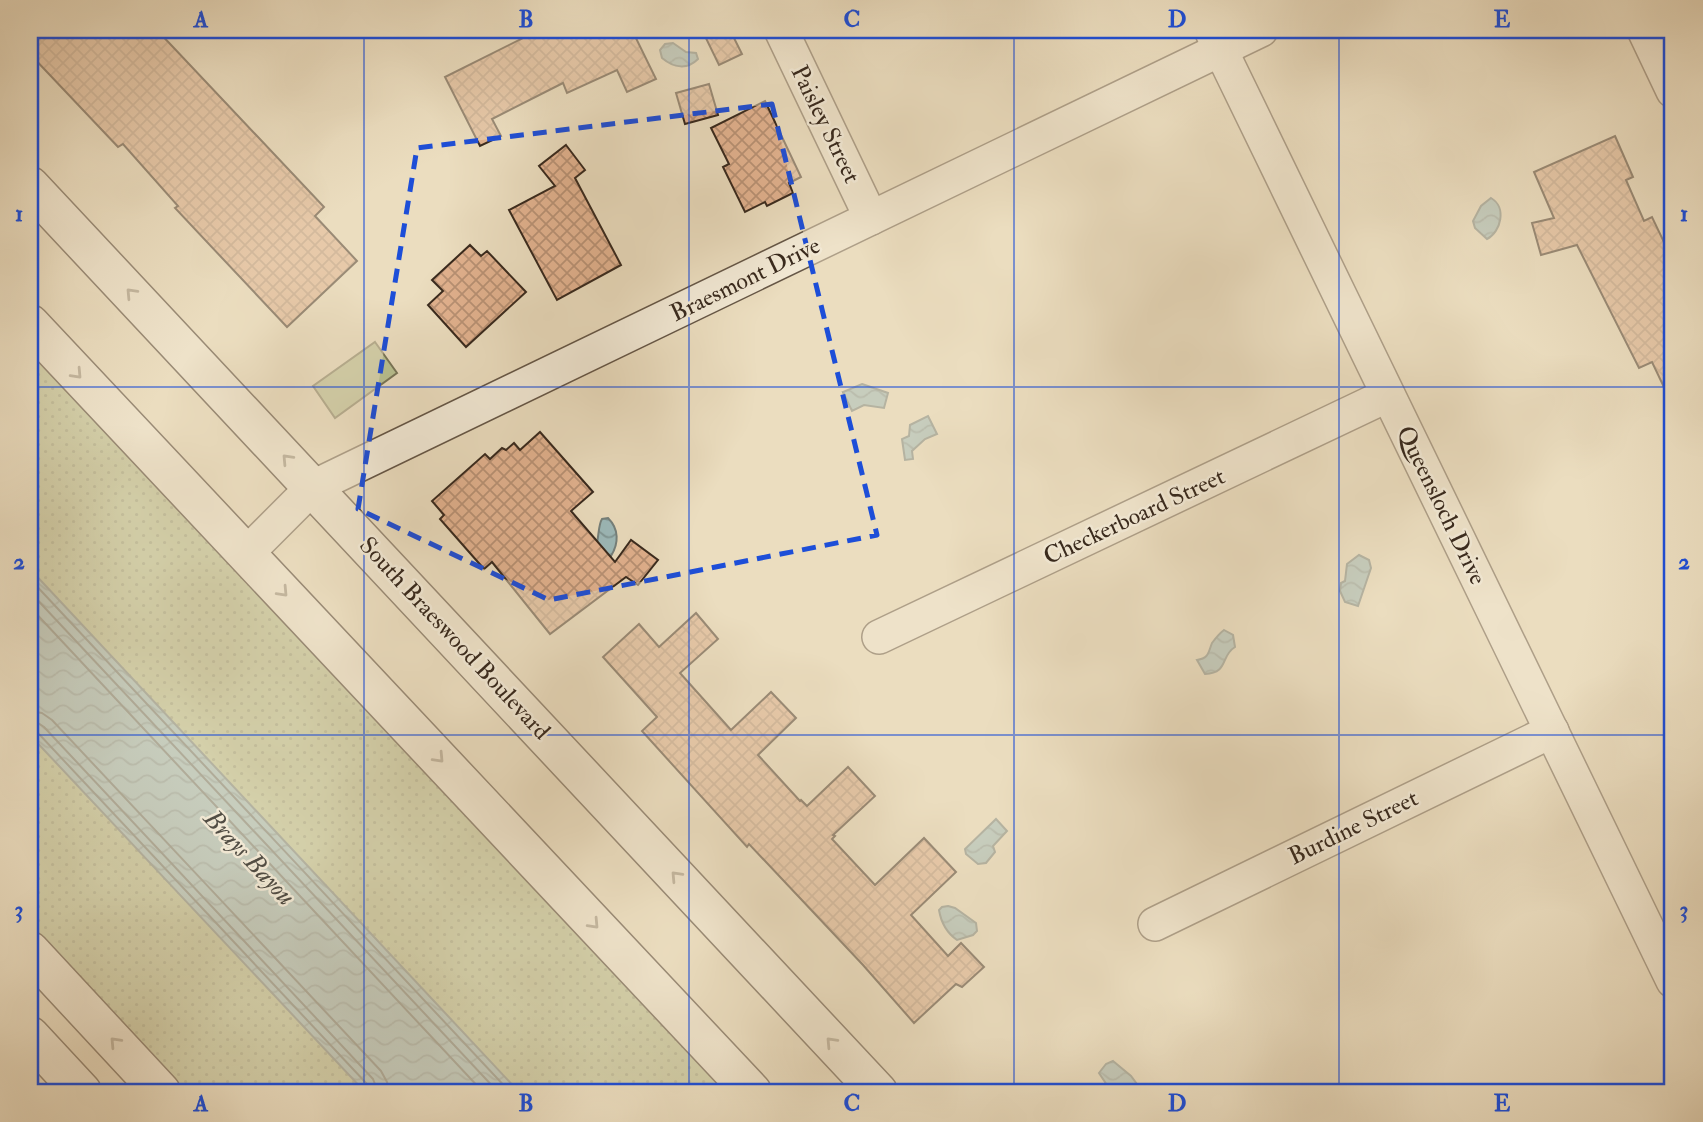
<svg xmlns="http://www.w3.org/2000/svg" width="1703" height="1122" viewBox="0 0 1703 1122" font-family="'IM FELL Double Pica',serif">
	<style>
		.grass { fill: url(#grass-dots); stroke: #787557; stroke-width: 2 }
		.pitch { fill: #b8c191; stroke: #787557; stroke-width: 2 }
		.water { fill: url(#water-waves); stroke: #74807c; stroke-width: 2 }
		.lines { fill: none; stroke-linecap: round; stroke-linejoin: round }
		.shore { stroke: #6a726c; stroke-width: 2 }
		.building { fill: url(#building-cross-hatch); stroke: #38291d; stroke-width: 2 }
		.minor-casing { stroke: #655646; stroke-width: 36 }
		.secondary-casing { stroke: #38291d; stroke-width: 41 }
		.minor { stroke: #f2e9d5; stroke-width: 33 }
		.secondary { stroke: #f2e9d5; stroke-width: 38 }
		.oneway { stroke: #958979 }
		.marked { fill: none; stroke: #1d4ed8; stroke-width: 5; stroke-dasharray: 14 9; stroke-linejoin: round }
		.grid { fill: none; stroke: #1d4ed8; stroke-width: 2; stroke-opacity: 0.55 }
		.labels { text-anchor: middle; stroke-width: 5; stroke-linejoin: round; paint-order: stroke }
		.street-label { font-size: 24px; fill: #38291d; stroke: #f2e9d5 }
		.water-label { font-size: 26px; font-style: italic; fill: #514d44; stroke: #f2e9d5 }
		.neatline { fill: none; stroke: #1d4ed8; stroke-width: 2.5 }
		.grid-label { font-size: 23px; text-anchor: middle; font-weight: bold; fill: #1d4ed8 }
	</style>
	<defs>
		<pattern id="grass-dots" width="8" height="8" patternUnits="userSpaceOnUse" patternTransform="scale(1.75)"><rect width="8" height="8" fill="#b8c191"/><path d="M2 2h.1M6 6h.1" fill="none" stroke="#979d76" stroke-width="1.8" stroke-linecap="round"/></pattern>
		<pattern id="water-waves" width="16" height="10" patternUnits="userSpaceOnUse" patternTransform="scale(1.75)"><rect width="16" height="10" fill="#9cbabb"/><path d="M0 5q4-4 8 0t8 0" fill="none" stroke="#809797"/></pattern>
		<pattern id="building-cross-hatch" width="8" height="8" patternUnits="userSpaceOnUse" patternTransform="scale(1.75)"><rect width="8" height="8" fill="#e2b28f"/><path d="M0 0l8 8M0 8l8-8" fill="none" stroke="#b89174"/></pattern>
	</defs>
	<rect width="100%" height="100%" fill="#ebddbf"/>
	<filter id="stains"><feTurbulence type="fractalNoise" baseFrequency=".00286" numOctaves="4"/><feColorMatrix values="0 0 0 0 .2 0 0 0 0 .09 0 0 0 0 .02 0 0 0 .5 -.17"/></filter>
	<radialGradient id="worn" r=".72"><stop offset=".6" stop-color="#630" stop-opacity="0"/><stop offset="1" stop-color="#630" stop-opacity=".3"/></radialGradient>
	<polygon class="grass" points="30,352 727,1092 186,1092 30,925"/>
	<polygon class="pitch" points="375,342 397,373 335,418 313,386"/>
	<g class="water">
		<path d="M673 43 686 52 696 53 698 59C687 70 674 68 662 58L660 50 665 44Z"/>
		<path d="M1491 198C1507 207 1501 232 1487 239L1475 228 1473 221 1481 206Z"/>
		<polygon points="862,384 888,393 884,408 864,405 852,411 843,392"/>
		<polygon points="928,416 937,434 925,439 912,451 913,459 905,460 902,439 909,436 910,425"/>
		<path d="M608 518C619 529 619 543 611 556H607L596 547C599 538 598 525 602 519Z"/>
		<polygon points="1359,555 1369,560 1371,568 1358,606 1345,602 1340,591 1341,583 1345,581 1347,564"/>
		<polygon points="30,569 519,1092 365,1092 30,735"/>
		<path d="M1224 630 1233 635 1235 647C1220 656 1229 673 1205 674L1197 660C1209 658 1208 653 1212 643 1215 639 1220 633 1224 630Z"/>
		<polygon points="996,819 1007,831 993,846 995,852 986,863 978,864 966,854 965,849"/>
		<path d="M948 906 955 908 976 923 977 931 973 935 957 940C947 933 941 922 939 910L942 907Z"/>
		<polygon points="1113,1061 1131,1076 1142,1091 1140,1092 1111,1091 1099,1073 1106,1064"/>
	</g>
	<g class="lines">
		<g class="shore">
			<polyline points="30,579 510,1092"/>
			<polyline points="30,592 498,1092"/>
			<polyline points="30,607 483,1092"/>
			<polyline points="30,711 42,713 52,720 381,1071 387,1082 389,1092"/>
			<polyline points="30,722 38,723 44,727 373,1079 378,1092"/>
			<polyline points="30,731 38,733 367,1084 369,1092"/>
		</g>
	</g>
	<g class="building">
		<polygon points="43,30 157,30 324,207 315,216 357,261 287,327 175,208 178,206 123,144 118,147 30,54 30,43"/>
		<polygon points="539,30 632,30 656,79 627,92 617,70 567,93 563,83 492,119 501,136 480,146 445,77"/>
		<polygon points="702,30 730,30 742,54 719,65"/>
		<polygon points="709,84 718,115 685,124 676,93"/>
		<polygon points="765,101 801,177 789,183 793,193 767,206 765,202 745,212 723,167 729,164 711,128"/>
		<polygon points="1615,136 1633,177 1626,180 1644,221 1652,217 1673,261 1673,406 1652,362 1639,368 1577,245 1541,255 1532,223 1554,218 1534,172"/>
		<polygon points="566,145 585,170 575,178 621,265 557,300 509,210 555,186 539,166"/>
		<polygon points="470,245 481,256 487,251 526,292 466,347 428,305 443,291 432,280"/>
		<polygon points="540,432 593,492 571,511 615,562 631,540 658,560 638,585 626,577 550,634 492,562 484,569 440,519 444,515 432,501 485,454 490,459 502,448 506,450 514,443 520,450"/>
		<polygon points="696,613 718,639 680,673 731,730 771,692 796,718 758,755 800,801 801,800 807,806 848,767 875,796 833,835 835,836 832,839 875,885 924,838 956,872 911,915 948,956 961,943 984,967 962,987 956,984 914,1023 863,965 749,844 747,847 642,731 657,717 603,657 639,624 659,647"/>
	</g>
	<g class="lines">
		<g class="minor-casing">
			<g id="minor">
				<polyline points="781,30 871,218"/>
				<polyline points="1211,30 1673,981"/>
				<polyline points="1644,30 1673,91"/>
				<polyline points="247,553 313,487 1261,30"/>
				<polyline points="879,637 1388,395"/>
				<polyline points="1155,924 1552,731"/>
			</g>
		</g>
		<g class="secondary-casing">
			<g id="secondary">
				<polyline points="30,186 878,1092"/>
				<polyline points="30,324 752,1092"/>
				<polyline points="30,951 161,1092"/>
				<polyline points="30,1036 82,1092"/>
			</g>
		</g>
		<use href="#minor" class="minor"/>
		<use href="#secondary" class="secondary"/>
	</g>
	<defs><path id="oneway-chevron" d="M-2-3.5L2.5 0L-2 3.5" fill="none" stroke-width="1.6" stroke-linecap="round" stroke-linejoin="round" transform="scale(1.75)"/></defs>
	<g class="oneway">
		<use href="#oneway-chevron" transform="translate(131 293) rotate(-133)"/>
		<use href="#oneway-chevron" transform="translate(77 374) rotate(47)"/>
		<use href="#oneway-chevron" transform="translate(287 459) rotate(-133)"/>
		<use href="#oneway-chevron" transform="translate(283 592) rotate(47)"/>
		<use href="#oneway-chevron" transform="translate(439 758) rotate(47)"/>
		<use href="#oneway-chevron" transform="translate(676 876) rotate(-133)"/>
		<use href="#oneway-chevron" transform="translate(594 924) rotate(47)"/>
		<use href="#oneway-chevron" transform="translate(115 1042) rotate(-133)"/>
		<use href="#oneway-chevron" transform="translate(831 1042) rotate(-133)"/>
	</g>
	<path d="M0 0H1703V1122H0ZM772 104 877 535 549 600 358 509 417 148Z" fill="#ebddbf" fill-opacity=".55" fill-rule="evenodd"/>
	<path class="marked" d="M772 104 877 535 549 600 358 509 417 148Z"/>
	<path class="grid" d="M364 30V1092M689 30V1092M1014 30V1092M1339 30V1092M30 387H1673M30 735H1673"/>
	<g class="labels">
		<g class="street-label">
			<text transform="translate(826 124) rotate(64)" y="8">Paisley Street</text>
			<text transform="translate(745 279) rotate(-26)" y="8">Braesmont Drive</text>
			<text transform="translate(1442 505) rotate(64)" y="8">Queensloch Drive</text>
			<text transform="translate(1134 516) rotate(-25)" y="8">Checkerboard Street</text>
			<text transform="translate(455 638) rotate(47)" y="8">South Braeswood Boulevard</text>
			<text transform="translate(1353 827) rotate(-26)" y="8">Burdine Street</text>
		</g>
		<g class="water-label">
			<text transform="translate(250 857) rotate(47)" y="9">Brays Bayou</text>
		</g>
	</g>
	<rect width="1703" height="1122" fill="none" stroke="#ebddbf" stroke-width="77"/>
	<rect x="38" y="38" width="1626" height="1046" class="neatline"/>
	<g class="grid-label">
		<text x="201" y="27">A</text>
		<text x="526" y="27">B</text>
		<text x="852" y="27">C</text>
		<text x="1177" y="27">D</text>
		<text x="1502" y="27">E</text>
		<text x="19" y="221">1</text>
		<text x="1684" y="221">1</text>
		<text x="19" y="569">2</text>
		<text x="1684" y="569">2</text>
		<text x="19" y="917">3</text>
		<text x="1684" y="917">3</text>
		<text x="201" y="1111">A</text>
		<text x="526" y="1111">B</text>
		<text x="852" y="1111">C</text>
		<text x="1177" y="1111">D</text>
		<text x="1502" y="1111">E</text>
	</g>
	<rect width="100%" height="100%" filter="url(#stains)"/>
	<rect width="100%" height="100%" fill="url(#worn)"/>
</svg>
